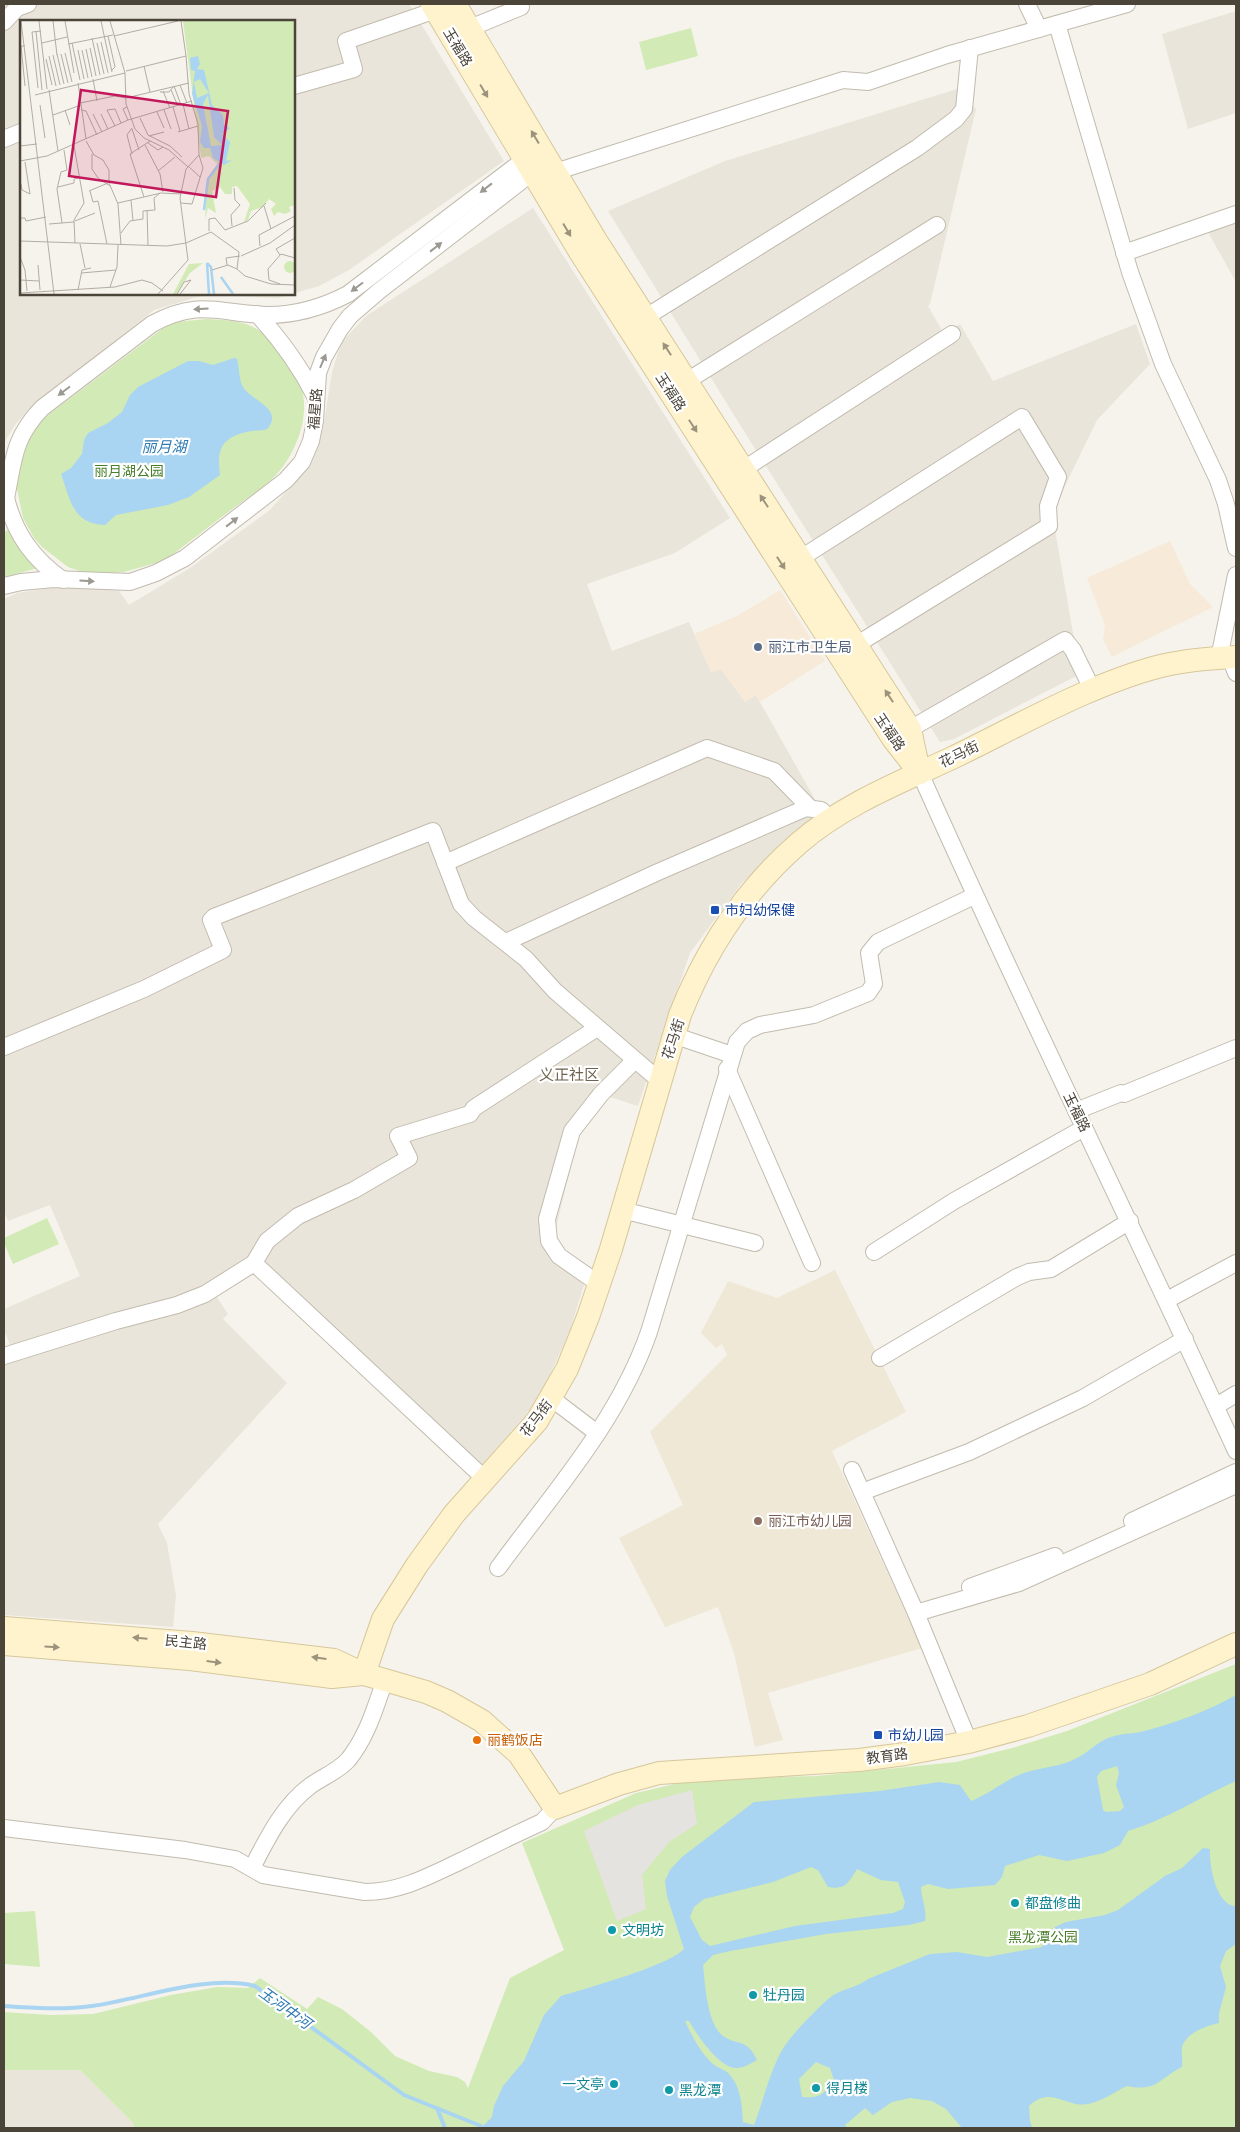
<svg xmlns="http://www.w3.org/2000/svg" width="1240" height="2132" viewBox="0 0 1240 2132" font-family="Mulish,'Noto Sans SC',sans-serif">
	<style>
		.residential { fill: #eae5da; fill-rule: evenodd }
		.commercial { fill: #f7ead8 }
		.education { fill: #efe8d6 }
		.green { fill: #d2eab5 }
		.parking { fill: #e5e3e0 }
		.water { fill: #a9d4f2; fill-rule: evenodd }
		.lines { fill: none; stroke-linecap: round; stroke-linejoin: round }
		.stream { stroke: #a9d4f2; stroke-width: 4 }
		.street-casing { stroke: #c2bbae; stroke-width: 18 }
		.secondary-casing { stroke: #d6c79b; stroke-width: 24 }
		.street { stroke: #fff; stroke-width: 16 }
		.secondary { stroke: #fff3cd; stroke-width: 22 }
		.oneway { fill: #9c937c }
		.oneway2 { fill: #9c9892 }
		.service-dot { fill: #5c6f8a; stroke: #fff; stroke-width: 2 }
		.transit-dot { fill: #1a4fb4; stroke: #fff; stroke-width: 2 }
		.education-dot { fill: #8d6e63; stroke: #fff; stroke-width: 2 }
		.food-dot { fill: #e8710a; stroke: #fff; stroke-width: 2 }
		.culture-dot { fill: #0f9aa8; stroke: #fff; stroke-width: 2 }
		.labels { text-anchor: middle; stroke-width: 4.5; stroke-linejoin: round; paint-order: stroke }
		.street-label { font-size: 14px; fill: #4b4439; stroke: #fff }
		.park-label { font-size: 14px; fill: #4a7f2a; stroke: #fff }
		.service-label { font-size: 14px; fill: #4e5e75; stroke: #fff; text-anchor: start }
		.transit-label { font-size: 14px; fill: #164399; stroke: #fff; text-anchor: start }
		.education-label { font-size: 14px; fill: #785e54; stroke: #fff; text-anchor: start }
		.food-label { font-size: 14px; fill: #c56008; stroke: #fff; text-anchor: start }
		.culture-label { font-size: 14px; fill: #0d838f; stroke: #fff; text-anchor: start }
		.water-label { font-size: 15px; font-style: italic; fill: #2e7ab2; stroke: #fff }
		.neighbourhood-label { font-size: 15px; fill: #6e6250; stroke: #fff }
		.inset-river { fill: none; stroke: #a9d4f2; stroke-width: 2.5 }
		.inset-road { fill: none; stroke: #b2ada4; stroke-width: 1 }
		.view { fill: #c2185b; fill-opacity: 0.15; stroke: #c2185b; stroke-width: 2.5 }
		.inset-edge { fill: none; stroke: #4b4439; stroke-width: 2.5 }
	</style>
	<rect width="100%" height="100%" fill="#f6f3ec"/>
	<g class="residential">
		<path d="M4 4H409L504 161 349 270 319 286 278 298 212 295 197 297 154 310 29 409 15 425 4 443ZM21 21H294V294H21Z"/>
		<polygon points="1236,11 1236,113 1188,129 1162,34"/>
		<polygon points="957,89 976,109 930,304 928,306 944,334 960,324 993,381 1136,324 1150,364 1097,420 1052,513 1075,644 1090,669 954,739 940,742 742,428 608,211 725,161"/>
		<polygon points="533,208 730,518 675,553 587,584 612,651 689,622 711,672 721,669 745,702 756,695 821,810 741,884 690,953 638,1106 607,1096 579,1133 550,1252 584,1285 570,1330 538,1401 482,1465 254,1257 211,1288 228,1314 223,1319 287,1383 158,1524 167,1543 176,1596 173,1627 4,1615 4,1348 10,1345 4,1329 4,1309 80,1276 50,1205 8,1221 4,1211 4,599 17,593 64,586 119,591 129,605 190,568 270,510 304,471 316,450 323,428 332,372 341,343 366,316"/>
		<polygon points="1236,223 1236,282 1208,232"/>
		<polygon points="4,2070 80,2070 133,2123 134,2128 4,2128"/>
	</g>
	<g class="commercial">
		<polygon points="1170,541 1190,584 1213,607 1112,657 1103,639 1105,625 1087,578"/>
		<polygon points="780,590 825,661 760,702 756,695 745,702 721,669 711,672 694,634 737,616"/>
	</g>
	<polygon class="education" points="835,1270 906,1412 832,1451 922,1648 768,1693 783,1740 755,1747 734,1653 718,1607 665,1627 619,1538 683,1505 650,1432 727,1355 722,1344 716,1348 701,1333 728,1281 777,1298"/>
	<g class="green">
		<polygon points="691,28 698,56 646,70 639,42"/>
		<path d="M207 319C250 321 262 325 286 361 293 371 301 381 303 394 308 422 295 454 276 475 264 488 246 498 231 510 211 525 191 540 171 556L156 563 124 572 89 574 68 567 42 547 34 538 23 518 16 484 26 441 40 422 48 415 162 329 175 322Z"/>
		<polygon points="7,530 11,531 38,568 4,577 4,534"/>
		<polygon points="47,1218 59,1244 13,1264 4,1243 4,1238"/>
		<polygon points="1236,1664 1236,2128 134,2128 133,2123 80,2070 4,2070 4,2012 50,2015 93,2014 171,1995 217,1987 248,1988 260,1978 307,2009 318,1997 342,2009 371,2032 395,2056 429,2071 457,2077 465,2082 468,2088 510,1978 564,1950 522,1843 636,1793 679,1783 712,1779 817,1776 956,1762 1012,1748 1067,1731"/>
		<polygon points="35,1911 40,1967 4,1964 4,1913"/>
	</g>
	<polygon class="parking" points="692,1790 697,1824 669,1842 642,1875 646,1909 617,1921 584,1831 638,1805"/>
	<g class="water">
		<path d="M234 358 237 359C240 368 238 378 243 387 250 400 285 409 267 429 262 431 257 430 252 431 223 436 216 447 220 475L189 497 168 505 116 515 105 525C72 524 70 498 61 474L71 468 82 454 84 440 88 433 108 423 122 412 130 395 138 387 188 361H199L213 365Z"/>
		<path d="M1236 1695V1781C1200 1797 1166 1820 1128 1831L1120 1845 1104 1853 1067 1861 1039 1855 1005 1866 1002 1877 995 1885 948 1889 928 1884 921 1887C921 1899 927 1908 925 1921L909 1925 826 1934 730 1951 713 1955 703 1965C705 1984 707 2024 723 2036 738 2046 747 2038 757 2060 751 2063 743 2069 735 2068 718 2066 697 2035 689 2021H685C692 2036 700 2052 713 2064 717 2068 725 2069 729 2074 741 2087 742 2105 743 2122L754 2125C763 2102 771 2067 784 2047 795 2031 814 2012 828 1999 840 1988 856 1989 868 1979L930 1954 957 1952 987 1957 1042 1947 1044 1939 1055 1927 1066 1922 1105 1915 1118 1910 1165 1876 1182 1868 1203 1848 1210 1849C1209 1865 1216 1906 1236 1906V1944L1226 1951 1220 1966 1226 1987 1219 2013V2023C1206 2026 1187 2032 1182 2047 1181 2052 1183 2061 1182 2067 1158 2079 1157 2092 1127 2086 1114 2092 1103 2101 1088 2104 1065 2108 1051 2085 1029 2106L1030 2121 1032 2128H962L946 2109 932 2101 910 2098 892 2102 873 2115 865 2108 845 2125 847 2128H481L492 2117 494 2106 503 2086 524 2061 544 2015 561 1996C587 1988 668 1966 684 1949L667 1896 665 1881 670 1870 682 1857 754 1802 880 1791 939 1782 960 1785 971 1801C990 1794 1004 1780 1024 1773 1041 1767 1062 1767 1079 1757 1090 1751 1098 1741 1111 1737 1123 1733 1136 1734 1148 1730 1178 1722 1210 1710 1236 1695ZM1117 1766 1119 1773 1116 1785 1124 1807 1120 1811 1106 1812 1103 1810 1097 1777 1101 1771ZM811 1867 818 1870 828 1887C846 1890 848 1883 857 1869L881 1880 898 1882 905 1902 903 1909 893 1913 795 1926 710 1946 702 1940 690 1917 694 1907 704 1899 773 1882ZM816 2062 830 2068 834 2080C822 2095 822 2098 802 2097L799 2079Z"/>
	</g>
	<g class="lines">
		<g class="stream">
			<path d="M4 2006C33 2008 63 2010 92 2006 143 1999 205 1974 255 1986L404 2095 481 2126"/>
			<polyline points="437,2108 445,2128"/>
		</g>
		<g class="street-casing">
			<g id="street">
				<polyline points="1027,4 1039,29"/>
				<polyline points="4,22 17,8 28,4"/>
				<polyline points="1057,24 1130,272 1163,364 1218,480 1226,504 1236,548"/>
				<polyline points="470,28 521,7 520,4"/>
				<polyline points="294,86 354,69 346,41 436,10"/>
				<polyline points="4,139 21,132"/>
				<polyline points="555,172 843,80 868,82 947,55 1127,4"/>
				<polyline points="1124,253 1236,214"/>
				<path d="M257 314C281 340 300 366 316 398"/>
				<polyline points="646,317 917,148 956,119 964,109 970,48"/>
				<polyline points="687,381 937,225"/>
				<polyline points="744,469 952,334"/>
				<path d="M6 498C15 534 33 559 63 580"/>
				<path d="M4 507C14 466 10 441 42 408L152 324C200 298 220 314 268 315 296 315 323 307 348 294L525 159"/>
				<polyline points="801,558 1022,417 1058,477 1048,506 1049,526 856,645"/>
				<polyline points="4,586 21,582 54,579 130,582 156,573 185,558 286,480 302,462 311,441 315,421 318,373 324,357 340,329 350,316 379,291 533,172"/>
				<polyline points="1230,657 1236,673"/>
				<polyline points="1219,658 1236,575"/>
				<polyline points="910,729 1065,640 1073,650 1093,691"/>
				<path d="M920 773C1021 1001 1132 1224 1236 1451"/>
				<polyline points="445,863 707,748 774,771 810,808"/>
				<polyline points="506,942 658,872 806,808 821,810 831,819"/>
				<polyline points="673,1035 732,1055"/>
				<polyline points="4,1047 144,989 223,950 211,920 214,917 433,831 461,904 474,918 526,959 555,991 660,1081"/>
				<polyline points="727,1069 812,1263"/>
				<polyline points="1076,1111 1121,1093 1124,1094 1236,1048"/>
				<polyline points="622,1210 755,1243"/>
				<polyline points="874,1252 954,1201 1084,1128"/>
				<polyline points="254,1263 485,1479"/>
				<polyline points="599,1284 559,1256 549,1241 547,1219 572,1131 601,1094 634,1061"/>
				<polyline points="1167,1300 1236,1263"/>
				<polyline points="4,1356 116,1321 177,1305 205,1294 254,1263 267,1241 298,1216 354,1190 409,1158 398,1136 470,1114 474,1108 597,1028"/>
				<polyline points="880,1358 1017,1277 1029,1272 1051,1269 1130,1221"/>
				<polyline points="551,1398 597,1433"/>
				<polyline points="1216,1406 1236,1394"/>
				<polyline points="852,1470 916,1613 969,1742"/>
				<polyline points="862,1492 969,1452 1083,1398 1185,1339"/>
				<polyline points="1132,1521 1236,1472"/>
				<path d="M498 1568C553 1493 618 1421 649 1332L737 1042 747 1031 760 1025 814 1015 868 993 874 984 869 953 878 942 974 896"/>
				<polyline points="970,1587 1055,1556"/>
				<polyline points="916,1613 1019,1583 1236,1485"/>
				<path d="M4 1828 185 1850 235 1859 263 1875 365 1892C401 1892 431 1875 463 1860 489 1847 516 1834 542 1822L555 1808"/>
				<path d="M252 1868C267 1839 283 1806 310 1786 322 1777 337 1772 348 1760 367 1737 375 1708 385 1680"/>
			</g>
		</g>
		<g class="secondary-casing">
			<g id="secondary">
				<polyline points="432,4 580,252 894,740 920,773"/>
				<polyline points="455,4 595,239 910,729 918,767"/>
				<polyline points="4,1628 192,1643 334,1660 364,1674 426,1692 447,1701 482,1721 519,1754 555,1808 619,1784 659,1773 859,1760 905,1754 969,1742 1028,1726 1150,1684 1236,1644"/>
				<polyline points="4,1644 190,1659 332,1677 363,1674"/>
				<path d="M364 1674 383 1619 417 1565 454 1514 537 1421 567 1369 588 1317 611 1249 680 1015C706 949 745 890 799 843 844 804 901 782 954 757 1018 726 1093 683 1161 666 1186 660 1211 658 1236 657"/>
			</g>
		</g>
		<use href="#street" class="street"/>
		<use href="#secondary" class="secondary"/>
	</g>
	<defs><path id="oneway-solid" d="M-6-.8H1V-3.2L6.5 0L1 3.2V.8H-6Z" transform="scale(1.25)"/></defs>
	<g class="oneway">
		<use href="#oneway-solid" transform="translate(484 91) rotate(59)"/>
		<use href="#oneway-solid" transform="translate(535 137) rotate(-121)"/>
		<use href="#oneway-solid" transform="translate(567 230) rotate(59)"/>
		<use href="#oneway-solid" transform="translate(667 349) rotate(-123)"/>
		<use href="#oneway-solid" transform="translate(693 426) rotate(57)"/>
		<use href="#oneway-solid" transform="translate(764 501) rotate(-123)"/>
		<use href="#oneway-solid" transform="translate(781 563) rotate(57)"/>
		<use href="#oneway-solid" transform="translate(889 696) rotate(-123)"/>
		<use href="#oneway-solid" transform="translate(140 1638) rotate(-175)"/>
		<use href="#oneway-solid" transform="translate(52 1647) rotate(4)"/>
		<use href="#oneway-solid" transform="translate(319 1658) rotate(-172)"/>
		<use href="#oneway-solid" transform="translate(214 1662) rotate(7)"/>
	</g>
	<g class="oneway2">
		<use href="#oneway-solid" transform="translate(486 188) rotate(142)"/>
		<use href="#oneway-solid" transform="translate(436 247) rotate(-38)"/>
		<use href="#oneway-solid" transform="translate(357 287) rotate(143)"/>
		<use href="#oneway-solid" transform="translate(201 309) rotate(176)"/>
		<use href="#oneway-solid" transform="translate(323 361) rotate(-67)"/>
		<use href="#oneway-solid" transform="translate(64 391) rotate(143)"/>
		<use href="#oneway-solid" transform="translate(232 522) rotate(-38)"/>
		<use href="#oneway-solid" transform="translate(87 581) rotate(3)"/>
	</g>
	<circle class="service-dot" cx="758" cy="647" r="5"/>
	<g class="transit-dot">
		<rect x="710" y="905" width="10" height="10" rx="2.5"/>
		<rect x="873" y="1730" width="10" height="10" rx="2.5"/>
	</g>
	<circle class="education-dot" cx="758" cy="1521" r="5"/>
	<circle class="food-dot" cx="477" cy="1740" r="5"/>
	<g class="culture-dot">
		<circle cx="1015" cy="1903" r="5"/>
		<circle cx="612" cy="1930" r="5"/>
		<circle cx="753" cy="1995" r="5"/>
		<circle cx="614" cy="2084" r="5"/>
		<circle cx="816" cy="2088" r="5"/>
		<circle cx="669" cy="2090" r="5"/>
	</g>
	<g class="labels">
		<g class="street-label">
			<text transform="translate(458 47) rotate(59)" y="5">玉福路</text>
			<text transform="translate(671 392) rotate(57)" y="5">玉福路</text>
			<text transform="translate(315 409) rotate(-85)" y="5">福星路</text>
			<text transform="translate(890 732) rotate(56)" y="5">玉福路</text>
			<text transform="translate(959 754) rotate(-26)" y="5">花马街</text>
			<text transform="translate(673 1039) rotate(-72)" y="5">花马街</text>
			<text transform="translate(1077 1112) rotate(64)" y="5">玉福路</text>
			<text transform="translate(536 1418) rotate(-53)" y="5">花马街</text>
			<text transform="translate(186 1642) rotate(6)" y="5">民主路</text>
			<text transform="translate(887 1756) rotate(-7)" y="5">教育路</text>
		</g>
		<g class="park-label">
			<text x="129" y="476">丽月湖公园</text>
			<text x="1043" y="1942">黑龙潭公园</text>
		</g>
		<g class="service-label">
			<text x="768" y="652">丽江市卫生局</text>
		</g>
		<g class="transit-label">
			<text x="725" y="915">市妇幼保健</text>
			<text x="888" y="1740">市幼儿园</text>
		</g>
		<g class="education-label">
			<text x="768" y="1526">丽江市幼儿园</text>
		</g>
		<g class="food-label">
			<text x="487" y="1745">丽鹤饭店</text>
		</g>
		<g class="culture-label">
			<text x="1025" y="1908">都盘修曲</text>
			<text x="622" y="1935">文明坊</text>
			<text x="763" y="2000">牡丹园</text>
			<text x="604" y="2089" text-anchor="end">一文亭</text>
			<text x="826" y="2093">得月楼</text>
			<text x="679" y="2095">黑龙潭</text>
		</g>
		<g class="water-label">
			<text x="164" y="452">丽月湖</text>
			<text transform="translate(285 2008) rotate(36)" y="5">玉河中河</text>
		</g>
		<g class="neighbourhood-label">
			<text x="569" y="1080">义正社区</text>
		</g>
	</g>
	<g transform="translate(20 20)">
		<rect width="275" height="275" fill="#f6f3ec"/>
		<path d="M163 1H275V185L269 187 271 191 265 194 258 192 254 196 251 189 256 184 249 179 243 187 231 191 228 200 224 202 230 184 217 166 212 167V174H205L200 167 192 171 196 193 188 188 185 199 188 157 197 144 189 136 181 138ZM264 247a6 6 0 1 1 12 0a6 6 0 1 1-12 0ZM183 243 170 253 156 274H153L169 244Z" fill="#d2eab5"/>
		<path d="M178 36 180 44 177 49 184 50 192 85 203 95 204 105 210 108 202 114 210 122 206 141 212 140 204 145 193 138 190 128H184L180 122 182 106 172 74 175 51 171 50 170 38ZM180 59 189 73 177 78 174 62ZM188 75 194 117 202 125 191 126 183 84Z" fill="#a9d4f2" fill-rule="evenodd"/>
		<path class="inset-river" d="M184 190 188 159 200 143M187 243 191 247 194 274M187 243 189 274M201 257 213 274"/>
		<path class="inset-road" d="M1 1 34 274M19 1 27 69M33 1 37 35M45 1 54 53M81 1 92 52M161 1 166 36M16 11 22 70M88 16 95 47 92 50M94 16 158 1M72 18 80 55M81 22 88 53M22 23 47 17M52 23 60 60M77 23 84 54M48 24 93 15M5 26H1L5 66M70 28 76 56M66 29 72 57M58 30 64 59M62 30 68 58M45 33 52 62M37 34 44 64M41 34 48 63M33 35 40 65M29 36 36 66M26 39 32 65M124 46 130 72M106 51 166 36 169 74 178 104 179 135 166 149 160 178 168 240 138 274M105 53 106 84 115 109 124 118 149 130 168 147M73 59 77 81M58 63 66 119M160 65 167 83M18 68 12 12 21 11M29 70 38 131M151 70 158 86M143 71 150 88M140 72H149L154 66 161 85M15 75 105 53 90 1M106 78 169 63M60 83 95 76 106 78M163 84 169 109M20 85 25 118M107 87 103 89 108 100M153 87 160 111M45 90 50 105M61 90 66 91 77 115M144 90 151 109M137 92 144 108M73 94 82 112M81 94 88 109M33 95 61 85M120 98 128 115 150 126 162 137M95 106 87 90 95 89 101 103M112 108 107 115 112 134M112 109 119 130M158 112 178 106M129 116 144 112M66 121 74 135 83 140 89 150V163L98 184 101 225M128 123 138 130 143 127M125 125 140 154 143 172M0 126 17 124M54 126 64 183 54 200 55 223M72 134V149L78 158 90 166M0 141 27 136 108 100 172 81M5 142 10 174M168 146 180 157M138 151 155 137M1 164 2 170 10 174M38 167 54 163V159L58 158M69 171 88 163M70 171 73 182 78 181 87 224M124 177 110 134 130 121M111 180 113 201M98 183 141 173 161 174M161 183 172 184 183 148 179 135M244 186 251 209M127 190 128 225M0 198H5L6 201 26 197M55 201 75 193M42 203 37 169 41 152 47 150 44 130M29 204 54 202M212 206 211 195 220 185 215 180 214 168M189 211V199L195 198 205 210 228 201 246 183M101 213 110 201 123 199V191L135 190 134 178 140 173M0 221 147 226 166 223 191 212 219 232 217 249 225 256 251 264 275 265M60 224 65 248M240 226 239 215 275 196M260 235 256 229 275 218M221 236 250 223 275 205M0 237 5 250 7 271M18 245 20 270M207 245 206 238 220 236M192 250 208 245 217 249M61 253 96 250M0 260 19 261M260 264 249 260 248 249 261 234 275 238M90 267 97 247 98 225M58 270 62 250 71 248M0 273 95 267 122 260 132 263 143 271M157 274 164 262 171 260 160 274"/>
		<path class="view" d="M61 70 208 91 196 177 49 156Z"/>
		<rect width="275" height="275" class="inset-edge"/>
	</g>
	<rect width="1240" height="2132" fill="none" stroke="#4b4439" stroke-width="10"/>
</svg>
